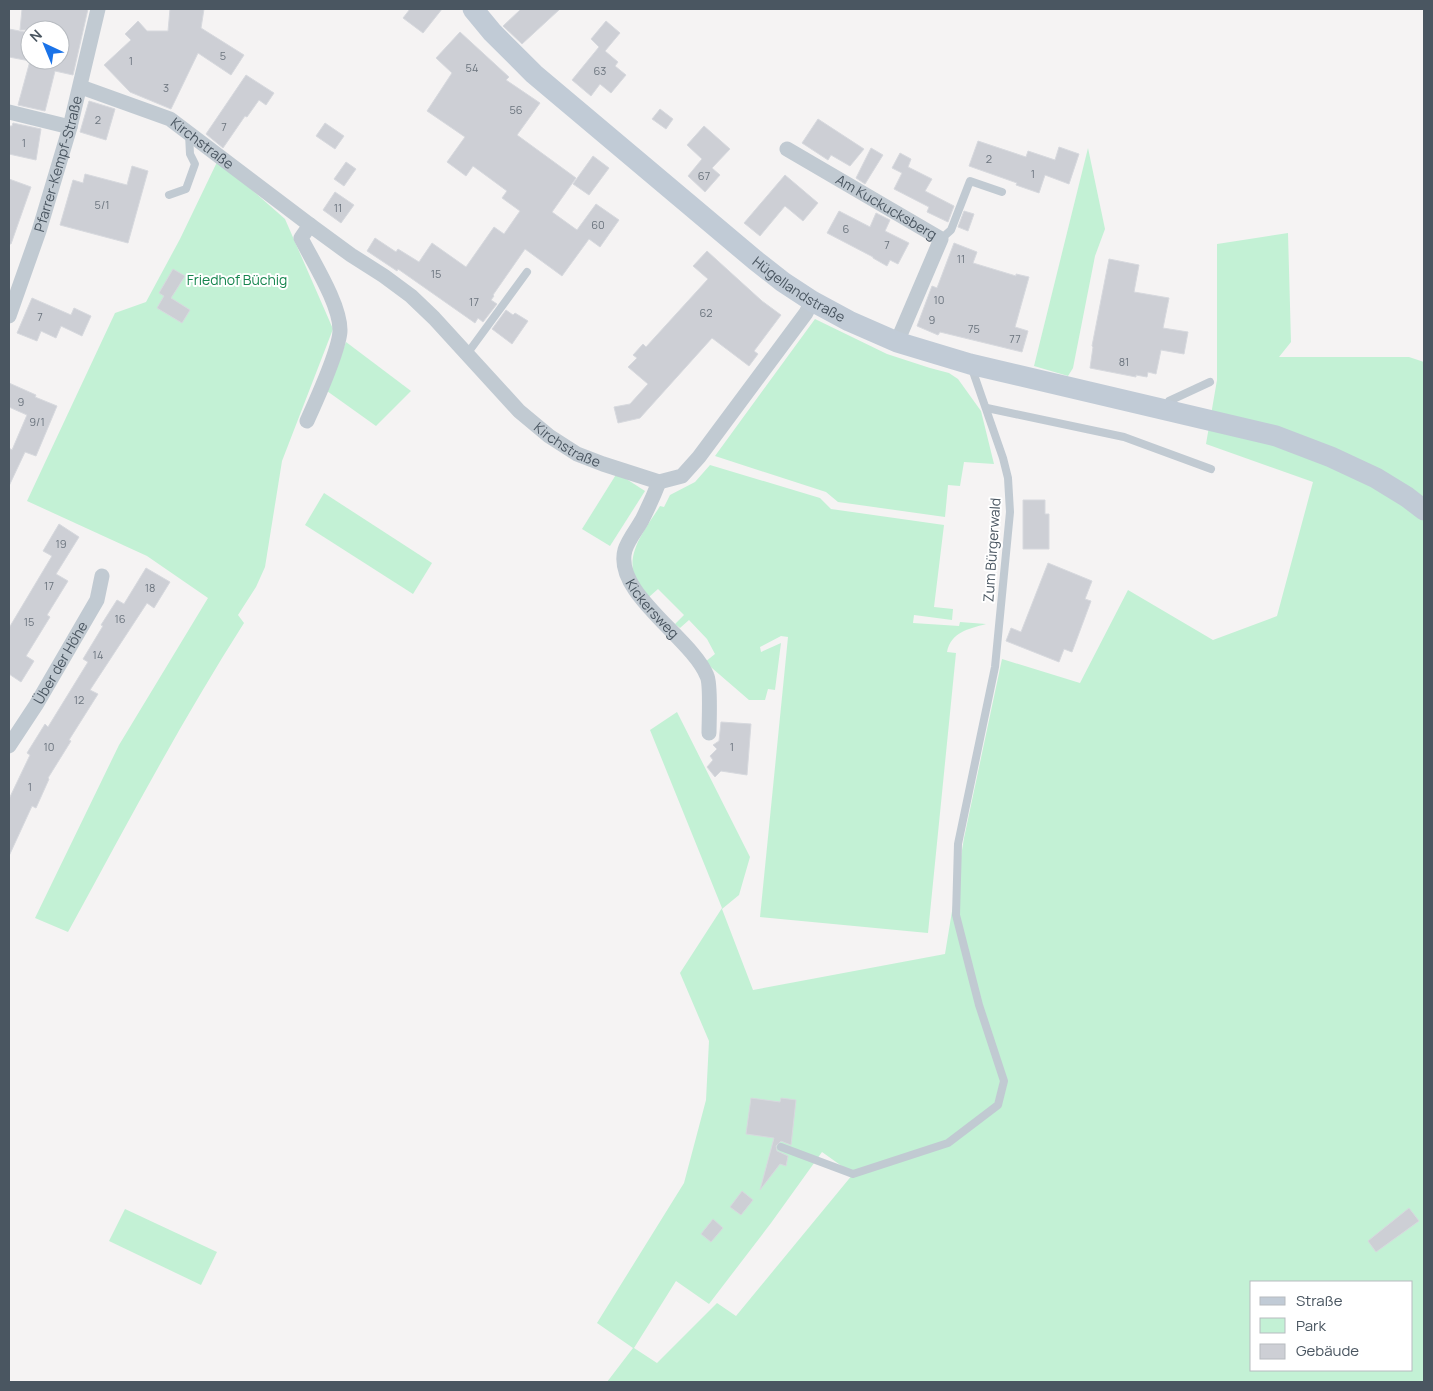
<svg xmlns="http://www.w3.org/2000/svg" width="1433" height="1391" viewBox="0 0 1433 1391" font-family="Manrope,sans-serif">
	<style>
		.green { fill: #c3f1d5; fill-rule: evenodd }
		.building { fill: #cdcfd5; stroke: #d7d9de }
		.lines { fill: none; stroke-linecap: round; stroke-linejoin: round }
		.lane { stroke: #c1cad2; stroke-width: 8 }
		.street { stroke: #c1cad2; stroke-width: 15 }
		.secondary { stroke: #c1cbd6; stroke-width: 21 }
		.labels { text-anchor: middle; stroke-width: 4; stroke-linejoin: round; paint-order: stroke }
		.number-label { font-size: 11px; fill: #6b747e }
		.street-label { font-size: 14px; fill: #4a5661; stroke: #fff }
		.park-label { font-size: 14px; fill: #17864f; stroke: #fff }
	</style>
	<rect width="100%" height="100%" fill="#f5f3f3"/>
	<g class="green">
		<polygon points="1088,148 1105,229 1095,256 1073,368 1068,376 1034,366"/>
		<path d="M218 160 285 219 333 329 282 461 265 567 256 587 238 615 244 623C180 723 125 828 68 932L35 918 119 745 208 598 147 556 27 501 115 313 146 302 180 239Z"/>
		<path d="M1288 233 1291 342 1279 357H1409L1424 362V1382H607L633 1348 597 1323 684 1183 706 1100 709 1041 680 973 722 908 650 730 677 712 750 857 739 895 722 909 753 990 945 954 964 838 1002 659 1080 683 1128 590 1213 640 1277 616 1313 482 1206 444 1217 380V244ZM822 1152 853 1174 736 1316 717 1303 657 1363 634 1348 676 1281 709 1304 771 1223ZM1252 1282H1412V1370H1252Z"/>
		<polygon points="815,319 887,354 930,368 949,373 958,379 981,411 994,464 964,462 960,486 948,485 945,517 838,502 826,492 715,456"/>
		<polygon points="346,342 411,391 376,426 327,391"/>
		<path d="M710 465 820 498 831 509 944 525 934 607 953 609 952 620 914 615 913 623 959 626 960 622 986 624C968 629 951 632 947 652L956 653 928 933 760 917 788 637 781 636 760 647 761 652 781 643 775 690 768 689 765 700H749L705 662 715 654 707 639 689 620 680 628 675 624 684 615 658 589 649 597C645 591 638 584 635 578 625 552 647 527 660 506L664 507 670 495 695 482Z"/>
		<polygon points="617,473 645,491 610,546 582,529"/>
		<polygon points="324,493 432,563 413,594 305,525"/>
		<polygon points="125,1209 217,1252 201,1285 109,1241"/>
	</g>
	<g class="building">
		<polygon points="22,9 88,9 73,75 55,71 45,111 18,105 30,61 9,57 9,29 30,33 30,60 60,60 60,30 20,30"/>
		<polygon points="170,9 204,9 201,28 244,55 231,75 198,53 171,109 130,92 104,65 131,40 125,34 138,21 147,31 168,31"/>
		<polygon points="410,9 442,9 423,33 403,18"/>
		<polygon points="521,9 560,9 522,44 503,26"/>
		<polygon points="606,21 620,33 605,51 618,62 615,66 626,75 611,93 600,84 591,96 572,80 599,47 591,39"/>
		<polygon points="460,32 509,77 506,80 540,103 517,135 576,178 552,212 577,230 596,204 619,220 600,247 589,239 562,276 525,249 493,295 494,296 491,300 497,304 483,322 478,318 475,323 398,269 397,271 367,251 375,238 396,252 398,249 419,262 432,243 466,267 494,227 504,234 520,211 502,198 507,191 473,166 466,176 447,162 465,137 427,111 452,73 436,58"/>
		<polygon points="246,75 274,93 266,105 259,100 247,117 245,116 223,148 206,134"/>
		<polygon points="89,101 115,109 106,140 80,132"/>
		<polygon points="660,109 673,119 666,129 652,119"/>
		<polygon points="818,119 864,149 850,166 831,155 828,160 802,143"/>
		<polygon points="13,123 41,129 36,160 9,154 9,126 12,126"/>
		<polygon points="325,123 344,136 335,149 316,136"/>
		<polygon points="704,126 730,149 712,168 720,175 705,192 688,176 702,159 687,145"/>
		<polygon points="978,141 1026,157 1028,151 1055,160 1059,147 1079,154 1069,184 1045,175 1039,193 1016,185 1017,183 969,166"/>
		<polygon points="871,148 883,155 865,184 856,178"/>
		<polygon points="900,153 911,159 908,167 932,179 925,191 954,206 948,222 927,212 929,207 894,189 902,173 892,168"/>
		<polygon points="593,156 609,168 589,195 573,184"/>
		<polygon points="346,162 356,169 344,186 334,179"/>
		<polygon points="132,166 148,171 128,243 60,225 73,180 83,183 85,174 127,185"/>
		<polygon points="785,175 818,203 803,221 785,206 760,236 744,223"/>
		<polygon points="9,179 31,187 11,244 9,244"/>
		<polygon points="335,192 354,205 341,223 323,210"/>
		<polygon points="839,211 870,227 876,213 890,220 885,231 909,243 898,264 890,260 887,266 873,258 873,257 827,233"/>
		<polygon points="964,211 974,214 968,231 958,227"/>
		<polygon points="954,243 977,252 973,263 1016,276 1016,274 1029,277 1015,327 1028,331 1022,352 940,332 938,335 917,326 932,286 937,288"/>
		<polygon points="707,251 762,301 781,315 754,351 758,354 749,366 712,338 640,418 618,423 614,407 630,404 648,384 628,367 637,358 633,355 643,344 646,347 708,279 693,266"/>
		<polygon points="1109,259 1139,265 1134,292 1169,298 1163,328 1188,332 1184,354 1161,350 1156,374 1148,372 1147,377 1136,375 1136,377 1090,368 1093,347 1092,346"/>
		<polygon points="173,269 185,276 171,298 190,310 182,323 157,308 164,296 159,293"/>
		<polygon points="32,298 71,315 74,308 91,316 82,336 61,326 56,338 41,331 37,341 17,333"/>
		<polygon points="506,310 513,315 515,313 528,321 512,344 492,329"/>
		<polygon points="9,383 36,395 35,397 57,406 36,456 25,452 9,486 9,448 12,450 27,415 9,407"/>
		<polygon points="1023,500 1045,500 1045,514 1049,514 1049,549 1023,549"/>
		<polygon points="59,524 79,537 56,574 68,581 47,615 50,617 26,656 34,661 21,682 9,674 9,628 52,556 43,551"/>
		<polygon points="1048,563 1092,581 1085,599 1091,601 1072,652 1064,649 1059,662 1006,641 1011,628 1021,632"/>
		<polygon points="146,568 170,582 154,608 147,603 90,690 98,694 69,740 71,741 48,778 49,779 36,808 32,806 9,856 9,799 30,755 27,753 45,724 48,727 88,662 83,659 103,626 101,625 117,600 124,604"/>
		<polygon points="721,722 751,724 747,775 721,771 715,777 707,767 713,760 710,756 717,749 713,745 719,741"/>
		<polygon points="751,1098 780,1102 781,1098 796,1100 791,1145 781,1141 776,1146 777,1151 788,1156 786,1166 780,1164 760,1190 774,1138 746,1134"/>
		<polygon points="742,1191 753,1200 741,1215 730,1207"/>
		<polygon points="1409,1208 1419,1221 1376,1252 1368,1241"/>
		<polygon points="713,1219 723,1228 711,1242 701,1234"/>
	</g>
	<g class="lines">
		<g class="lane">
			<polyline points="169,195 186,189 195,164 190,154 189,134"/>
			<polyline points="941,239 951,230 970,181 1002,192"/>
			<polyline points="467,354 527,272"/>
			<polyline points="987,408 1124,437 1211,469"/>
			<polyline points="1166,408 1169,401 1210,382"/>
			<polyline points="781,1147 853,1174 948,1143 998,1105 1004,1081 979,1005 956,915 958,844 995,667 1010,512 1008,478 1003,458 971,366"/>
		</g>
		<g class="street">
			<path id="s1" d="M81 87 170 119 310 225 351 255 384 276 411 296 434 318 519 411 549 436 577 454 603 464 659 482 682 476 699 457 806 313 812 301"/>
			<polyline points="9,112 70,127"/>
			<path id="s2" d="M787 149 941 239 897 342"/>
			<path id="s3" d="M9 316 39 231 70 127 98 9"/>
			<path d="M307 421C316 401 340 349 340 330 340 304 313 262 301 238L310 225"/>
			<path id="s4" d="M659 482C654 495 648 508 642 520 637 529 628 540 625 550 613 593 692 638 707 676 711 684 709 722 709 733"/>
			<path id="s5" d="M9 746 36 705 97 600 102 576"/>
		</g>
		<path class="secondary" id="s6" d="M473 9 492 32 534 74 755 260 783 282 812 301 849 321 897 342 970 364 1276 436 1331 457 1376 478 1407 497 1424 510"/>
	</g>
	<g class="labels">
		<g class="number-label">
			<text x="223" y="60">5</text>
			<text x="131" y="65">1</text>
			<text x="472" y="72">54</text>
			<text x="600" y="75">63</text>
			<text x="166" y="92">3</text>
			<text x="516" y="114">56</text>
			<text x="98" y="124">2</text>
			<text x="224" y="131">7</text>
			<text x="24" y="147">1</text>
			<text x="989" y="163">2</text>
			<text x="1033" y="178">1</text>
			<text x="704" y="180">67</text>
			<text x="102" y="209">5/1</text>
			<text x="338" y="212">11</text>
			<text x="598" y="229">60</text>
			<text x="846" y="233">6</text>
			<text x="887" y="249">7</text>
			<text x="961" y="263">11</text>
			<text x="436" y="278">15</text>
			<text x="939" y="304">10</text>
			<text x="474" y="306">17</text>
			<text x="706" y="317">62</text>
			<text x="40" y="321">7</text>
			<text x="932" y="324">9</text>
			<text x="974" y="333">75</text>
			<text x="1015" y="343">77</text>
			<text x="1124" y="366">81</text>
			<text x="21" y="406">9</text>
			<text x="37" y="426">9/1</text>
			<text x="61" y="548">19</text>
			<text x="49" y="590">17</text>
			<text x="150" y="592">18</text>
			<text x="120" y="623">16</text>
			<text x="29" y="626">15</text>
			<text x="98" y="659">14</text>
			<text x="79" y="704">12</text>
			<text x="49" y="751">10</text>
			<text x="732" y="751">1</text>
			<text x="30" y="791">1</text>
		</g>
		<g class="street-label">
			<text dy="5" stroke="none"><textPath href="#s1" startOffset="135">Kirchstraße</textPath></text>
			<text dy="5" stroke="none"><textPath href="#s3" startOffset="160">Pfarrer-Kempf-Straße</textPath></text>
			<text dy="5" stroke="none"><textPath href="#s2" startOffset="115">Am Kuckucksberg</textPath></text>
			<text dy="5" stroke="none"><textPath href="#s6" startOffset="431">Hügellandstraße</textPath></text>
			<text dy="5" stroke="none"><textPath href="#s1" startOffset="611">Kirchstraße</textPath></text>
			<text transform="translate(992 550) rotate(-86)" y="5">Zum Bürgerwald</text>
			<text dy="5" stroke="none"><textPath href="#s4" startOffset="144">Kickersweg</textPath></text>
			<text dy="5" stroke="none"><textPath href="#s5" startOffset="98">Über der Höhe</textPath></text>
		</g>
		<g class="park-label">
			<text x="237" y="285">Friedhof Büchig</text>
		</g>
	</g>
	<rect width="1433" height="1391" fill="none" stroke="#4a5661" stroke-width="20"/>
	<rect x="1250" y="1281" width="162" height="90" fill="#ffffff" stroke="#b7bbc0"/>
	<rect x="1260" y="1297" width="25" height="8" fill="#c1cbd6" stroke="#b7bbc0"/>
	<text x="1296" y="1306" font-size="15" fill="#4a5661">Straße</text>
	<rect x="1260" y="1318" width="25" height="15" fill="#c3f1d5" stroke="#b7bbc0"/>
	<text x="1296" y="1331" font-size="15" fill="#4a5661">Park</text>
	<rect x="1260" y="1344" width="25" height="15" fill="#cdcfd5" stroke="#b7bbc0"/>
	<text x="1296" y="1356" font-size="15" fill="#4a5661">Gebäude</text>
	<g transform="translate(45 45) rotate(316)"><circle r="24" fill="#ffffff" stroke="#b7bbc0"/>
	<path d="M0-4L9 19L0 12L-9 19Z" fill="#1a73e8"/>
	<text y="-8" font-size="14" font-weight="bold" text-anchor="middle" fill="#4a5661">N</text>
	</g>
</svg>
